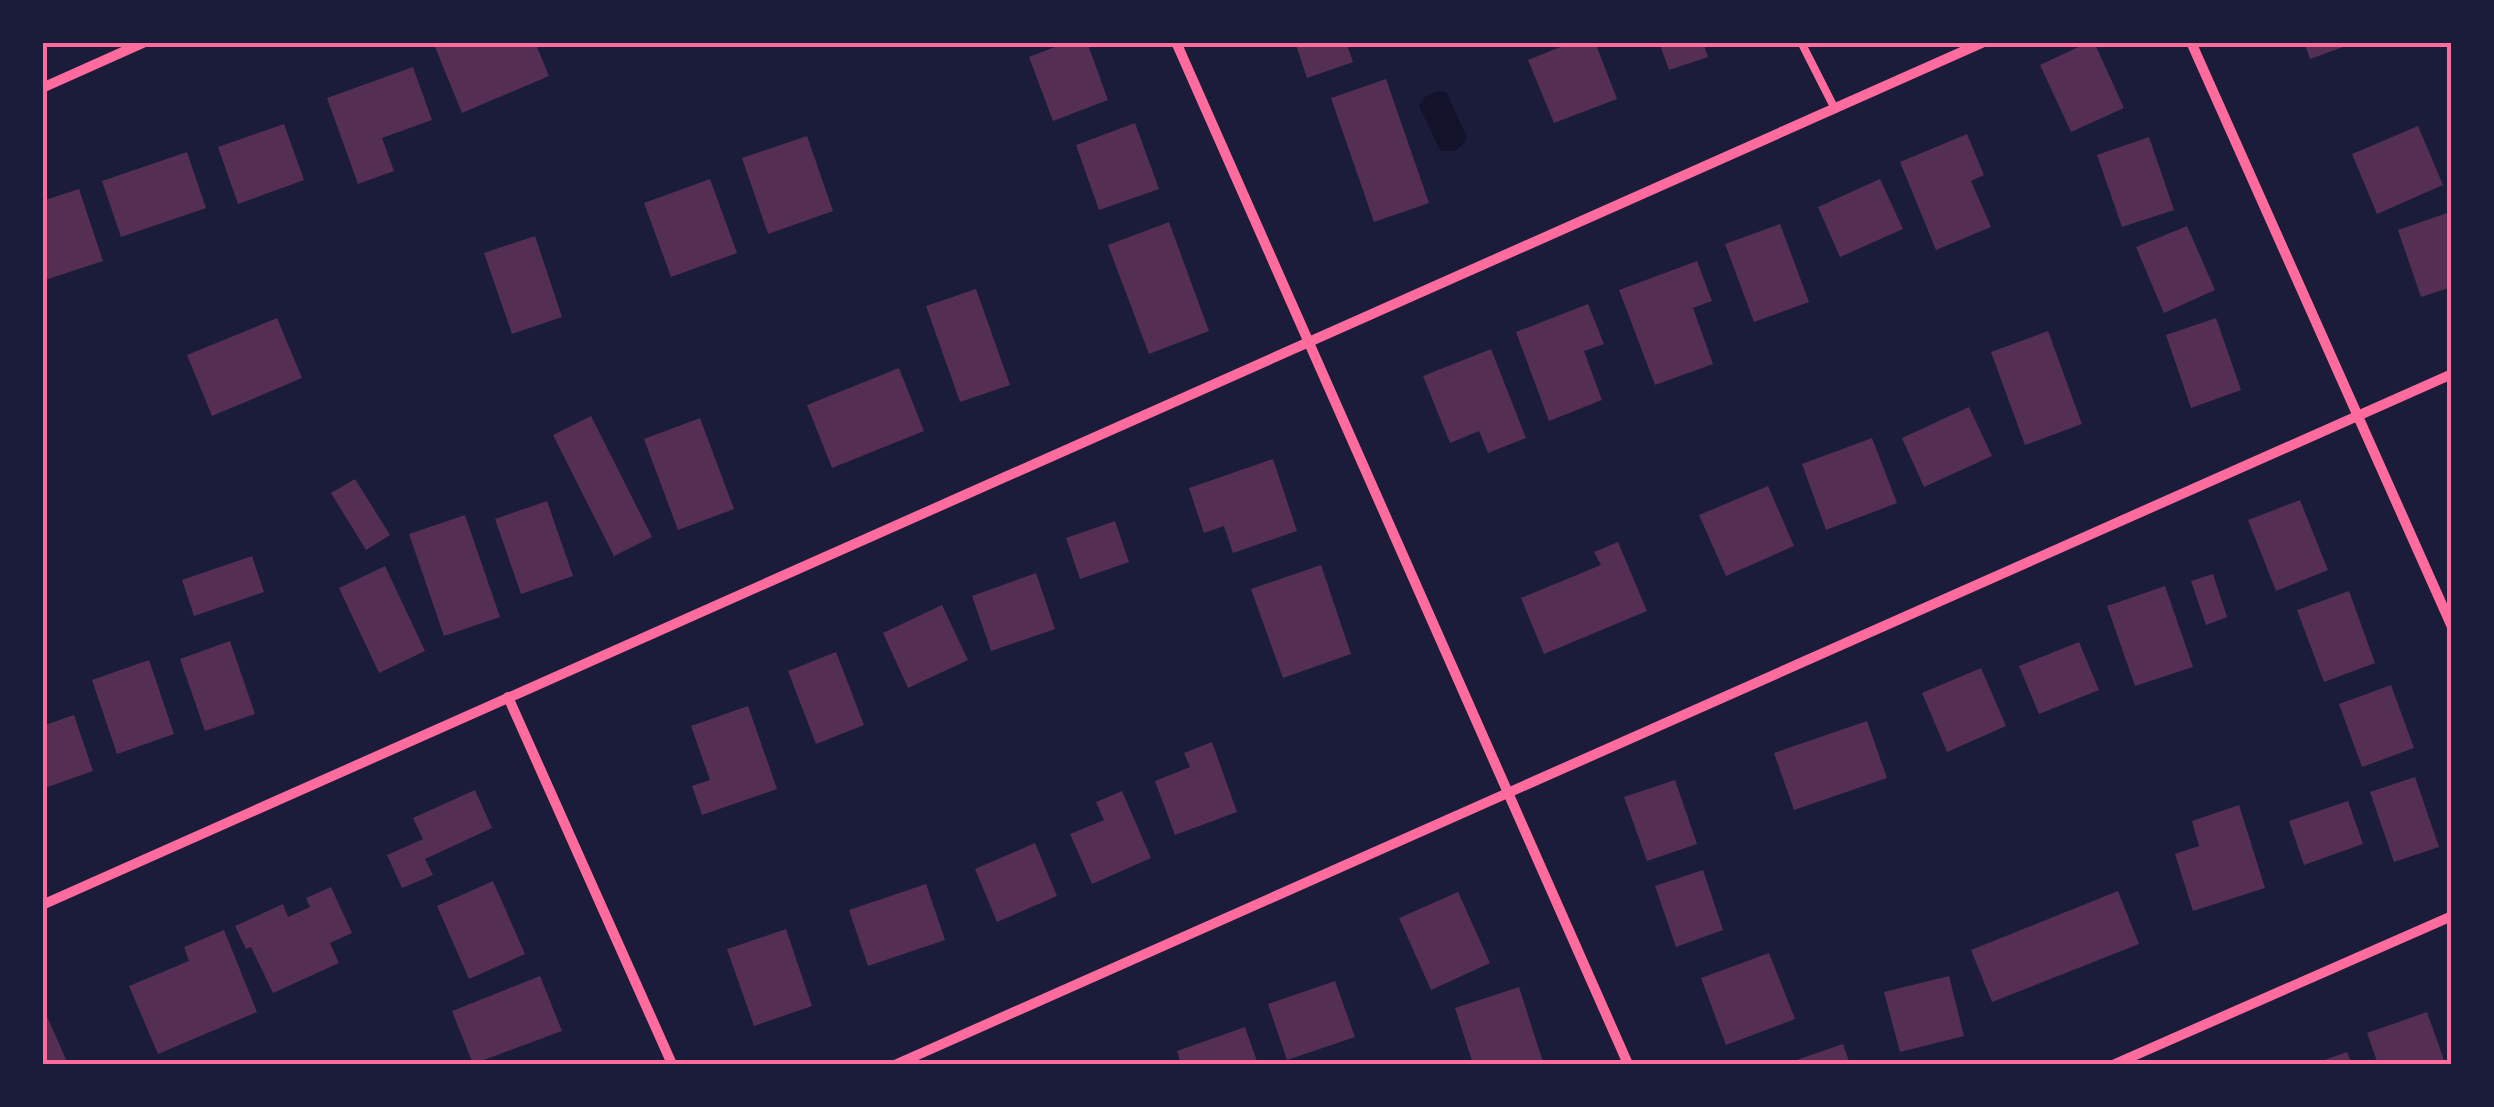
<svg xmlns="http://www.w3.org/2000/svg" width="2494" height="1107" viewBox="0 0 2494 1107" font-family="'Asap Condensed',sans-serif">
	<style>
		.water { fill: #12122b }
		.building { fill: #542f53 }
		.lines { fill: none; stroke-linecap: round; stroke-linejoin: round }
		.service { stroke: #ff6b9d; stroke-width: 8 }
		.minor { stroke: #ff6b9d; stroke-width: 10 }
		.neatline { fill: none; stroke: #ff6b9d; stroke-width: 4 }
	</style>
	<rect width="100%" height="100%" fill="#1b1b3a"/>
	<path class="water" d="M1437 91 1446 92 1467 137C1461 150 1454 153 1440 150L1419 106 1425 97Z"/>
	<g class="building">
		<polygon points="433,42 535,42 549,76 462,113"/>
		<polygon points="1068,42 1087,42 1108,100 1053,121 1029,57"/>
		<polygon points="1295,42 1346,42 1353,62 1307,78"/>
		<polygon points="1573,42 1595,42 1617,99 1554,123 1528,60"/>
		<polygon points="1659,42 1703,42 1708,57 1669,70"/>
		<polygon points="2089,42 2094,42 2124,108 2071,132 2040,65"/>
		<polygon points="2304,42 2354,42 2354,43 2310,59"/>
		<polygon points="413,67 432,120 382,138 394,171 358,184 327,98"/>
		<polygon points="1386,79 1429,203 1374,222 1331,98"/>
		<polygon points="1135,123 1159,189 1099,210 1076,145"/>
		<polygon points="284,124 304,180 238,204 218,147"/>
		<polygon points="2418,126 2443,185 2377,214 2352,154"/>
		<polygon points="1967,134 1984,175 1971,181 1991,227 1936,250 1900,162"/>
		<polygon points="807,136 833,211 768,234 742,158"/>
		<polygon points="2149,137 2174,210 2122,227 2097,155"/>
		<polygon points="187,152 206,208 121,237 102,181"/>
		<polygon points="710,179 737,253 671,277 644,203"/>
		<polygon points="1880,179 1903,229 1840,257 1818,207"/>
		<polygon points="79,189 103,261 42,281 42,201"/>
		<polygon points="2450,212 2452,287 2421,297 2398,230"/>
		<polygon points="1169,222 1209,331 1149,354 1108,245"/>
		<polygon points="1780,224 1809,302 1754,322 1725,244"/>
		<polygon points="2187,226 2215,290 2164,313 2136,247"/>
		<polygon points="535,236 562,317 512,334 484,253"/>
		<polygon points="1697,261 1712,301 1693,308 1713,364 1655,385 1619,290"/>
		<polygon points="976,289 1010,385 960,402 926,306"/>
		<polygon points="1588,304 1604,344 1584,351 1602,400 1549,421 1516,332"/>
		<polygon points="277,318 302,378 212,416 187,355"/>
		<polygon points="2216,318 2241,390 2191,408 2166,335"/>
		<polygon points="2048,331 2082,424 2025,445 1991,352"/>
		<polygon points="1491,349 1526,438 1488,453 1479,431 1450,443 1423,376"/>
		<polygon points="899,368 924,431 832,468 807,405"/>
		<polygon points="1969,407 1992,456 1924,487 1902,438"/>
		<polygon points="591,416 652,537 614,556 553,435"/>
		<polygon points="700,418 734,509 678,530 644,439"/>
		<polygon points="1872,438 1897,503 1826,530 1802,464"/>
		<polygon points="1273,459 1297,531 1233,553 1224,526 1204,533 1189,488"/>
		<polygon points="355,479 390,535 366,550 331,493"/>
		<polygon points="1768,486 1794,546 1726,576 1699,515"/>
		<polygon points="2300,500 2328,570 2276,591 2248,520"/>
		<polygon points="547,501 573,576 521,594 495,519"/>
		<polygon points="465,515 500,617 444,636 409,534"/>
		<polygon points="1115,521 1129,562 1080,579 1066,538"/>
		<polygon points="1618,542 1647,611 1544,654 1521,598 1601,565 1594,552"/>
		<polygon points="252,556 264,592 194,616 182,580"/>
		<polygon points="1321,565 1351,654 1283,678 1251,589"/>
		<polygon points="385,566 425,651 379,673 339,588"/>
		<polygon points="1036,573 1055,629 991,651 972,596"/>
		<polygon points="2213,574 2227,617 2206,625 2191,581"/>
		<polygon points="2165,586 2193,667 2135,686 2107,606"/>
		<polygon points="2349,591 2375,663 2324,682 2297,610"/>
		<polygon points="942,605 968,660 908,688 883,633"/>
		<polygon points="230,641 255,714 205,731 180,659"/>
		<polygon points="2079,642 2099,690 2039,714 2019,666"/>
		<polygon points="836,652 864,725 816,744 788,671"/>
		<polygon points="149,660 174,734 117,754 92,680"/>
		<polygon points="1981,668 2006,726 1947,752 1922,693"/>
		<polygon points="2391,685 2414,748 2362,767 2339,704"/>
		<polygon points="748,706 777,789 702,815 692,786 710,780 691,726"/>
		<polygon points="74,715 93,771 42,789 42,726"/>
		<polygon points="1867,721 1887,778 1794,810 1774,753"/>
		<polygon points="1212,742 1237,812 1175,835 1155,781 1190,767 1184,753"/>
		<polygon points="2415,777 2439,847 2394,862 2370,792"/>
		<polygon points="1675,780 1697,844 1647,861 1624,797"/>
		<polygon points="475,790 492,828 425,859 433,875 402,888 387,855 423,839 413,818"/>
		<polygon points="1122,791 1151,858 1092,884 1070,834 1104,820 1096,802"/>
		<polygon points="2348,801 2363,844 2304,865 2289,821"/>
		<polygon points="2239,805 2265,888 2193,911 2175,854 2199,846 2192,821"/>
		<polygon points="1035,843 1057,896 997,922 975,869"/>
		<polygon points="1703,870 1723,930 1676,947 1655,886"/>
		<polygon points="493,881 525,954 469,979 437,906"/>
		<polygon points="926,884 945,940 868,966 849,910"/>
		<polygon points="331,887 352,933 330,943 339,963 273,993 251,947 246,949 235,926 283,904 288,917 310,907 306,898"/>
		<polygon points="2118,891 2139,944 1992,1002 1971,950"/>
		<polygon points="1458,892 1490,963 1431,990 1399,918"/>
		<polygon points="786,929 812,1006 754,1026 727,949"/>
		<polygon points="224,930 257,1012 158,1054 129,986 189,961 184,947"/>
		<polygon points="1769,953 1795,1019 1726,1045 1701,978"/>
		<polygon points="540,976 562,1031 473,1064 452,1011"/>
		<polygon points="1949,976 1964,1036 1900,1052 1884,992"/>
		<polygon points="1335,981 1355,1037 1287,1060 1268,1004"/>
		<polygon points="1519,987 1543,1062 1473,1064 1455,1008"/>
		<polygon points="42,1005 68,1064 42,1064"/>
		<polygon points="2427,1012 2445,1063 2378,1064 2367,1033"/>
		<polygon points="1245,1027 1258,1064 1181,1064 1177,1051"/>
		<polygon points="1843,1044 1850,1064 1785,1064"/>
		<polygon points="2347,1052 2352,1064 2313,1064"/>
	</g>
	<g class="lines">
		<polyline class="service" points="1801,42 1835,109"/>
		<g class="minor">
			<polyline points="1176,42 1628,1064"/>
			<polyline points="2191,42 2452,627"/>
			<polyline points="42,88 145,42"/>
			<polyline points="508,697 672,1064"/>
			<polyline points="42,905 1984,42"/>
			<polyline points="897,1064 2452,374"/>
			<polyline points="2115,1064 2452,916"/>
		</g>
	</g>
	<rect width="2494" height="1107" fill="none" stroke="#1b1b3a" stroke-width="90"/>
	<rect x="45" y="45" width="2404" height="1017" class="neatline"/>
</svg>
